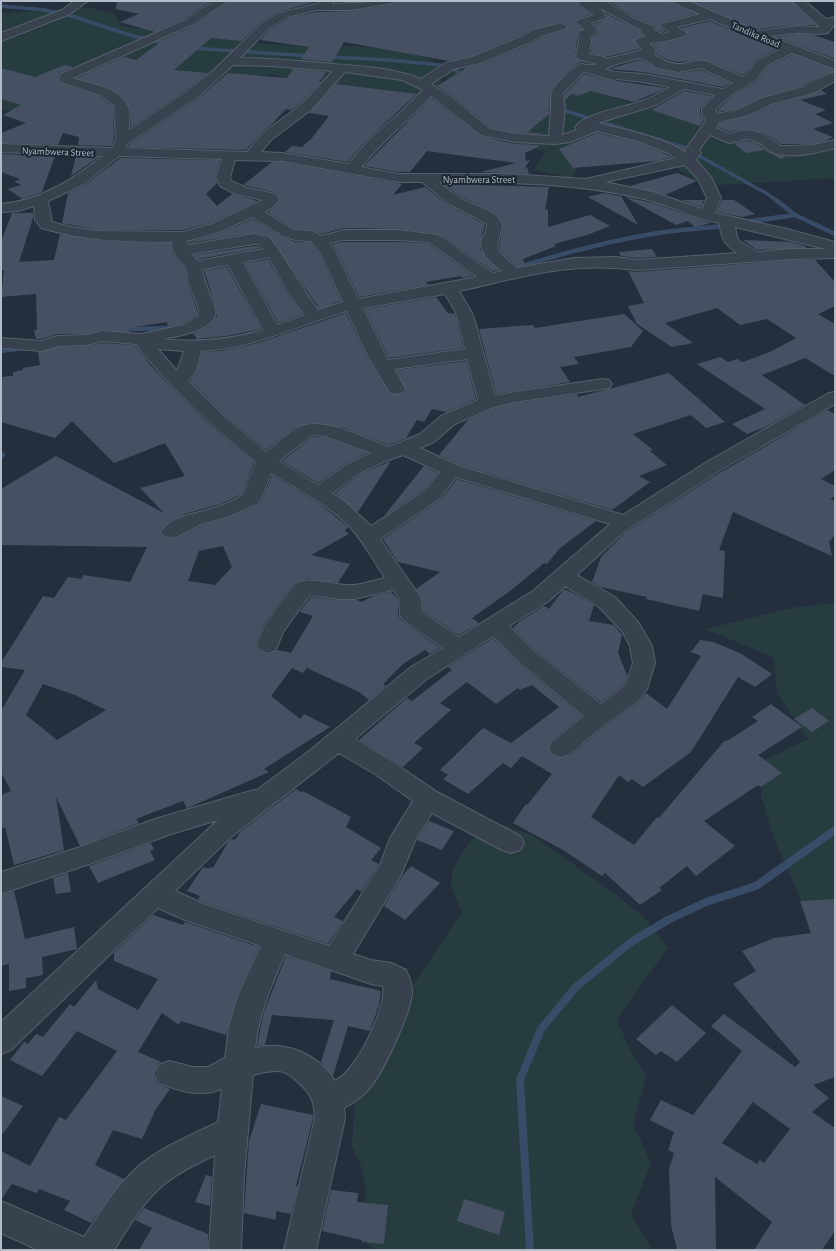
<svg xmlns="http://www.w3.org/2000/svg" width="836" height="1251" viewBox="0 0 836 1251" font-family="'Alegreya Sans',sans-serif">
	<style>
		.green { fill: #263c3f }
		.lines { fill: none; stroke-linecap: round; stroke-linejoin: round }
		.stream-far2 { stroke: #394c67; stroke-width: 3.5 }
		.stream-far1 { stroke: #394c67; stroke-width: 4.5 }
		.stream { stroke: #394c67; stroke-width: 8 }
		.building { fill: #455162; fill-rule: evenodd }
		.minor-casing { stroke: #565f6c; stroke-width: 2 }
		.minor { fill: #38414e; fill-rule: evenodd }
		.labels { text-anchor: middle; stroke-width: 4; stroke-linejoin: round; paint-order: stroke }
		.far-street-label { font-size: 10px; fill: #b4bcc9; stroke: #1d2633 }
	</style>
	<rect width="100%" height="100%" fill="#242f3e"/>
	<g class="green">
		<polygon points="91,8 114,14 121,26 256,43 312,47 357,46 398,50 433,59 442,81 442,93 420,96 385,90 330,86 274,75 187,79 112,71 28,111 1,110 1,13"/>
		<polygon points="452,57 543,73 601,94 647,107 711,113 730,142 815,146 835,144 835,178 703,186 637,140 589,149 572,178 533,170 546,152 475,131 469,116 457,101 446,77"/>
		<polygon points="835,603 835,945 822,949 774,838 761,796 763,761 808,739 777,693 774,658 706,629 796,607"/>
		<polygon points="494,822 532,835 615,894 644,917 668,948 632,997 617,1020 630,1050 646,1077 633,1124 651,1163 631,1214 652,1250 375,1250 363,1240 360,1228 366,1192 361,1166 352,1146 355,1096 401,1003 462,912 451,886 453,869 469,843"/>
	</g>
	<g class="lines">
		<g class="stream-far2">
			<polyline points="668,1 706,17"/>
			<polyline points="690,1 789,44"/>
			<polyline points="1,6 45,10 75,17 133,36 166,43"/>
			<polyline points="731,27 784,51 835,71"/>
			<polyline points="191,48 312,56"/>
			<polyline points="327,57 390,60 450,66 465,77"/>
			<polyline points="543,104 683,147 766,193 777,201"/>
		</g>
		<g class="stream-far1">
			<polyline points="776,200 795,215 835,234"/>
			<polyline points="745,222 795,215"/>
			<path d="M510 270C559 254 608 241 658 233 681 229 705 229 728 225"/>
			<polyline points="293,313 333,306"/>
			<polyline points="107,334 128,329 173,328"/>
			<polyline points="1,351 25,348"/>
			<polyline points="1,453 3,455 1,457"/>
		</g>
		<polyline class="stream" points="530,1250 520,1080 541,1029 576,987 631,942 668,920 706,902 756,886 835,830"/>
	</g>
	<g class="building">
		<polygon points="117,1 211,1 184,19 155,32 120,22 139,14 116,9"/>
		<polygon points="229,1 318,1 279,12 261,22 241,41 211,38 174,70 208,73 189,88 131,127 130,110 124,98 111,89 77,78 124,57 136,60 164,39 194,25"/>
		<polygon points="395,1 579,1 577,5 591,14 578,19 574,22 582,29 577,33 577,41 575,56 578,60 590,64 581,62 577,64 564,75 550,91 549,114 528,132 546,134 516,133 491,128 455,98 437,86 468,67 481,64 530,44 542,37 565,30 568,26 562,22 533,29 520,36 472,56 449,61 344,42 332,62 301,59 309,47 260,40 271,28 289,18 316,12 351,11 388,5 393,4"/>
		<polygon points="608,1 670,1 673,4 695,14 661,23 659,26 666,32 663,32 656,30 655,26 634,17"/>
		<polygon points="692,1 791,1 816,25 799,25 758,29"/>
		<polygon points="605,13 640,31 642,36 637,38 634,42 640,49 606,57 591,53 592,37 597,35 598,31 598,28 594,24 605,20 607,17"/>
		<polygon points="710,21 777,49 755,60 750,69 742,75 706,60 677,62 668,60 656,54 657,49 652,44 662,43 685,37 688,33 681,28"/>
		<polygon points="799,34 813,35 835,42 835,59 776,37"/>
		<polygon points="792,55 835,71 816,78 802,86 762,97 737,109 718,112 718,110 733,95 757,81 767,67"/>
		<polygon points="639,60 650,64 656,69 679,73 701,70 730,83 723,87 643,72 609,69"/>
		<polygon points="65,65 73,67 60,73 58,78 60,83 99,96 113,106 114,140 111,146 78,145 79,137 63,133 58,145 1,143 1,133 26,123 3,115 21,105 1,99 1,68 35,77"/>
		<polygon points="293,69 326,72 319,82 321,82 302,102 291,110 286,109 271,125 261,133 246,150 128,147 129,144 201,96 228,73 287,78"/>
		<polygon points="584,74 613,81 618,81 666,88 634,102 590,91 578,96 572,94 565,100 565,94"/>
		<polygon points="336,84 417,94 370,137 347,162 285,152 292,146 302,147 311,139 329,116 309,113"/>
		<polygon points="821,90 827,94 800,100 826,110 815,114 833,123 813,129 833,137 825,141 813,144 781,144 764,133 753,130 743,129 729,132 718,127 720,123 746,117 773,105 813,94"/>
		<polygon points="684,91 712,96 700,108 700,114 704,119 700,126 651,110"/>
		<polygon points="431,98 481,136 516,144 539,145 538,147 525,153 526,161 530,160 524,169 527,167 529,174 481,172 516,163 427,151 410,172 398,172 364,166"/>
		<polygon points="597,133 641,143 672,157 658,161 573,168 559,149"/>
		<polygon points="744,141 754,142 773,154 786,157 781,159 764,150 746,153 733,143"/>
		<polygon points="1,154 55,156 42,192 22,199 8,189 21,185 14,182 20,179 1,172"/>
		<polygon points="76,156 99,157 71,176"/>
		<polygon points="120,158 220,160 215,177 217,183 206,194 217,206 232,194 258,201 211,223 183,230 97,230 62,223 68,193 85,185"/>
		<polygon points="272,162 282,162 402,184 393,195 425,187 445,203 485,225 481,239 480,249 486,258 499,270 493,271 475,260 445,237 437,234 399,229 344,228 322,234 312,230 293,229 268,212 280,201 277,193 243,185"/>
		<polygon points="677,173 697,181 665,195 630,186"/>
		<polygon points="443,184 549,187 545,210 548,209 548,227 590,215 610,226 587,235 554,244 556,246 523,259 525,265 517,266 502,253 499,247 503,226 497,215 486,208 463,198"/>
		<polygon points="604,193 621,196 638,225 588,197"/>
		<polygon points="625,197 653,203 711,223 695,227 688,221 676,225"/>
		<polygon points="681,200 704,200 701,207"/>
		<polygon points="722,200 734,200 755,214 742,217 717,212"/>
		<polygon points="12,213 33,213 33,218 19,262 54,260 60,234 106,241 171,243 172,252 177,260 185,267 187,282 197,310 197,315 183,324 168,327 167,322 128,328 130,332 103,330 87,334 57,334 41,339 36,339 34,330 37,330 36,294 1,297 4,270 1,271 1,242"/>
		<polygon points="253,219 283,237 295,242 310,242 319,253 341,301 319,308 269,236 254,233 189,243 189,242 217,234"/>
		<polygon points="743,240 791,242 805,246 806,248 757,250"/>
		<polygon points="344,242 399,242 428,243 473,276 462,278 461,276 426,282 428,285 359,297 336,250 332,244"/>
		<polygon points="254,246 258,246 260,248 198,259 194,255"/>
		<polygon points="652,249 657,257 637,258 621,256 619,252"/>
		<polygon points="268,259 285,290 303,314 278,323 245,263"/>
		<polygon points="792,260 815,260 835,282 835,306 818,314 835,324 835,376 805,358 762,375 805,405 765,427 747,434 732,424 765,409 697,364 720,357 728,362 737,359 743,362 770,352 796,338 767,319 740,325 717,308 665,323 693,343 672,347 637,324 628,306 644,303 628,271 637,272"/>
		<polygon points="227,267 261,329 226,336 197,339 193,334 206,328 213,322 217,316 216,308 204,270"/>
		<polygon points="436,297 448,313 455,314 463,348 389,358 365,309"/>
		<polygon points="346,313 367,357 390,394 402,394 406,390 396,370 466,361 476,399 447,412 432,409 424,422 417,420 406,438 389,445 344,428 320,423 309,423 294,428 266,450 227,417 190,381 197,371 202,352 220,351 258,343"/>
		<polygon points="624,314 643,331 631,347 574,357 579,364 560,367 570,382 496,394 479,329 533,325 535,328"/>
		<path d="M103 343 135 345 152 367 177 393 207 422 254 462 242 494 221 504 185 514 171 521 160 531 163 537 171 539 178 537 202 525 227 518 260 504 272 475 320 504 348 527 345 531 349 534 311 555 350 564 338 583 307 579 293 584 263 625 256 644 259 651 267 654 278 650 291 653 313 616 300 612 311 597 340 600H356L362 602 373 596 391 592 398 599V615L402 621 440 648 430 654 425 650 403 664 387 680H388L383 684 386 686 369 700 359 692 307 668 303 673 292 668 271 696 300 719 304 714 330 727 264 769 269 772 190 807 187 808 183 801 136 819 139 823 80 846 56 797 64 850 14 865 5 827 1 829V795L11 791 1 772V711L25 670 1 667V663L43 596 54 598 68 577 82 579 83 575 130 582 147 547 1 545V489L56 456 164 513 140 488 185 476 165 443 114 463 72 421 55 438 1 422V377L13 376V372L23 370V368L40 365 38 352 59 347 87 346ZM223 546 232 567 215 585 188 581 199 551ZM43 684 75 695 106 710 57 740 26 715Z"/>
		<polygon points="669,373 725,422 706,428 691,415 633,434 653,450 650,451 667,465 639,476 650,482 612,510 460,465 439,455 468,420 494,408 514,403 577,394 578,397"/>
		<polygon points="827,410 835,414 835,470 821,479 835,486 835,496 830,499 835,501 835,535 829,542 832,556 733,512 719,550 725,551 723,598 703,594 699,611 646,599 647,597 601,587 592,582 601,557 626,532 718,474"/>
		<polygon points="312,437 325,437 367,453 345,464 318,483 282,461"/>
		<polygon points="391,461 358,512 335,493 361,474"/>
		<polygon points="424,466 438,473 424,490 384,516"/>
		<polygon points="457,479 596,521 560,548 547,564 544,563 510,591 472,618 479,623 459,635 423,611 422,598 416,589 440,572 398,562 383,539 440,500"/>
		<polygon points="564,589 573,593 594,605 589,621 614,625 622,635 618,653 627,675 624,685 601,702 535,650 513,628 519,622 544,606 549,609"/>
		<polygon points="493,638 517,662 582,716 551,741 548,747 552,755 561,758 571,755 609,723 639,702 646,693 667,709 701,656 691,652 700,640 713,642 740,653 772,674 755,687 738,677 691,752 643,787 632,779 628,782 619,775 591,817 634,845 657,817 659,818 725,740 727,741 758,721 752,717 771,704 802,727 758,755 782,773 761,787 758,785 704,821 735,846 696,876 687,866 659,888 662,890 640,905 605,873 602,876 563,850 513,823 526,804 527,805 552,774 522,756 511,768 503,763 468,794 443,779 448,775 440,770 483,728 511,743 559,707 532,685 520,690 518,688 496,704 467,682 440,703 451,710 414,743 423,748 403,767 359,740 407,698 412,701 452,670 448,667"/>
		<polygon points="812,708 829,721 812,732 794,719"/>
		<polygon points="296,789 301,792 303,791 351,817 346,827 381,848 371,860 379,864 361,892 357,889 334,917 343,921 328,944 205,903 198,900 200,896 187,891 203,867 209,869 210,867 213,868 228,842 231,839 235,840 240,832"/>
		<polygon points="429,821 454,831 442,850 417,840"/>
		<polygon points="151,843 154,849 150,851 155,860 98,883 89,866"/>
		<polygon points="411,866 440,883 405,920 384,906 403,875"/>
		<polygon points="68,873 71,892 56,894 53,878"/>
		<polygon points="14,891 25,939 74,927 77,949 42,957 43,975 26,978 26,988 9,991 9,964 1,966 1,895"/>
		<path d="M835 899V1077L813 1085 829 1098 812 1112 835 1128V1231L822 1250H754L772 1222 715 1177 716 1250H677L671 1225 669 1169 674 1153 668 1150 674 1132 650 1120 661 1100 693 1115 742 1051 711 1026 724 1014 795 1067 800 1062 733 984 756 971 742 951 774 938 811 933 800 901ZM753 1102 790 1129 764 1163 760 1160 757 1164 722 1143Z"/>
		<polygon points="153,915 183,925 185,922 259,947 237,996 226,1035 181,1021 179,1025 162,1013 138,1052 161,1062 158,1064 153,1075 158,1084 170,1089 156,1109 142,1139 113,1130 95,1165 124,1179 91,1223 64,1210 70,1201 39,1189 37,1193 12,1184 1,1200 1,1151 30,1166 59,1117 66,1120 117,1051 77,1031 42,1076 10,1060 24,1042 28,1044 36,1034 43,1037 70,1004 74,1007 96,980 98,989 138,1010 158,979 114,961 114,953"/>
		<polygon points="286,956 331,971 330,979 381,991 379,1005 370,1031 348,1026 333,1076 321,1062 334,1020 272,1015 265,1045 257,1046 264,1012"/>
		<polygon points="672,1005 706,1033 677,1062 661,1051 656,1055 636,1039"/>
		<polygon points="1,1096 23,1106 1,1136"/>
		<polygon points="261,1104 313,1115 313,1118 296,1186 298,1186 291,1214 276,1211 276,1220 244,1213 249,1141"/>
		<polygon points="206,1175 212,1177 210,1206 195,1202"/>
		<polygon points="331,1190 358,1193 357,1202 388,1205 384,1244 362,1242 362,1240 322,1231"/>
		<polygon points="464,1199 505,1212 499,1235 457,1221"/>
		<polygon points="144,1208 208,1234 208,1250 139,1250 152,1228 135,1220"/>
	</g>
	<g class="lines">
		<g class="minor-casing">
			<g id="minor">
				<polygon points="74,1 88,1 70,14 1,41 1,33 62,10"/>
				<path d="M214 1H228L193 24 73 78C90 84 119 87 127 105 131 112 129 122 129 130L190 89 214 70 262 23 280 13 316 4 320 1H334L332 4 394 1 392 3 388 4 351 10H316L288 17 270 27 240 58C271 58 302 61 333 64 362 66 394 68 421 79L446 63 472 57 521 37 533 30 561 23 565 25 567 27 565 29 541 36 529 43 480 63 454 69 431 84 454 99 490 129 516 134 549 136 551 109V92C554 86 575 65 581 64 587 64 591 67 597 64L578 59 576 56 579 41 578 34 580 31 585 30 576 22 578 20 594 15 578 4 580 2 605 1 633 18 654 27 655 31 663 34 670 32 660 26 662 24 700 14 674 3 672 1H688L758 31 799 26 820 27 792 1H805L826 19 835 17V24L828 33 819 34 799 33 770 36 835 61V69L792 53 766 66 756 80 732 94 716 109V114L737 110 762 98 803 87 817 79 835 72V81L813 93 772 104 746 116 719 122 716 128 729 134 743 130 753 131 763 134 781 146H791L813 145 835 140V148C816 153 793 159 774 153 770 151 767 148 764 146 748 136 746 139 729 143L710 135 699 150 701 153 696 160 711 177 721 198 715 213 787 229 835 242V258L792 259 637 270C570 261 523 277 459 291L472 313 476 324 480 341 495 396 514 392 603 379 609 380 612 384 609 388 603 389 514 402 494 407 455 424 434 442 420 448 459 466 623 515 710 460 829 393 835 392V404L724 468 625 531 577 575 615 597 638 622 652 646 655 663 647 689 638 701 608 722 570 754 561 757 552 754 549 748 552 742 584 716 518 661 493 636 427 679 355 739 393 762 437 792 520 836 524 843 520 850 511 853 502 850 432 813 415 841 401 875 353 954 371 960 391 963 406 970C409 977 413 985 412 993 410 1015 383 1073 369 1089 362 1097 353 1103 344 1108L345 1118 316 1250H284L315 1118C314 1112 314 1105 312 1100 309 1091 292 1075 284 1072 274 1069 262 1073 253 1075L244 1176 241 1250H209L215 1155C197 1164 177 1173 162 1186 142 1204 128 1228 114 1250H38L1 1233V1201L84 1237C101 1212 117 1184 140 1165 163 1146 192 1135 218 1122L222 1089C199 1098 180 1091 159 1083L154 1074 159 1065 169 1061 193 1067H208L225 1058 229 1027 238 996 261 946 185 920 158 908 11 1050 1 1054V1022L218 820 171 834 98 861 1 894V872L80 847 155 819 254 790H257L308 752 411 667 443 648 403 620 400 615 399 598 393 590 354 599H340L310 595 283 632 276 650 268 653 260 650 257 645 264 626 294 585C309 574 336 587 354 585 364 584 375 580 385 578 373 560 363 540 348 525 326 503 297 489 271 473L259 503 227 517 201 524 178 536 171 538 164 536 161 532C172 515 197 514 214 508 224 505 234 500 243 495L256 462C213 426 170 389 136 344L103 341 87 345 59 346 42 351 1 348V338L41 341 57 336 87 335 103 331 141 334 184 325 198 316 199 310 188 281 186 266 178 259 173 251 172 242C127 242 84 241 41 228L35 219 34 206 18 211 1 212V204C40 201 73 179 103 156L1 152V144L112 148 116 140 114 105 100 95 61 82 59 79 61 74 185 20ZM594 5 641 30 642 34 646 36 637 39 635 42 643 50 606 59 604 57 589 54 591 41 590 36C595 35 597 34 597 29L591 23 604 19 606 17 602 10ZM710 19 781 49 756 61 751 70 742 77 706 61C697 59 687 65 677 64 665 63 664 59 654 55L656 50 649 43 662 42 685 36 687 33 677 27ZM639 58 651 63 656 68 679 72 701 68 733 83 723 89 643 74 614 72 605 69 617 64ZM233 65 272 66 333 71 303 103 262 134 247 152 125 148 128 143 200 95ZM345 72 402 80 423 90 402 111 371 138 348 164 282 153 261 152 271 140 312 109ZM584 72 613 80 618 79 643 82 670 87C661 92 652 97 642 101 626 107 585 113 575 127L577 130 562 135 565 109 563 93ZM684 89 715 95 702 108V114L706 119 704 124 685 150 687 153C660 136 628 131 598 123L656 105ZM431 96 481 135 516 142 555 144 570 142 597 131 641 142 668 153 676 158 586 179 508 174H398L361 167C383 141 408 120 431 96ZM119 156 222 159 216 177 220 186 236 194 263 200 212 224 183 232 97 231 71 227 52 222 48 201 84 184ZM235 160 282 161 398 182H422L446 202 487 224C487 230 485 234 482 239 477 252 493 264 502 271L493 273 474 261 444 238 437 235 399 230H344L322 236 312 231 293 230 265 212 274 206 279 200 276 194 247 188 231 181 230 177ZM685 165 698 179 707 198 702 209 653 192 605 182ZM439 182C508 182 577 183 644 199 670 205 693 218 719 223 722 239 724 245 738 253L637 260 616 257 574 258 517 268 501 254 497 247 502 226C499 210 474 206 462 199 454 194 446 188 439 182ZM253 217 283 236 295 240 311 241 320 252 343 302 318 310C300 286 287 260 269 237L254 234 188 245 187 241 216 233ZM735 227 826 249H792L757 252 739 241 737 237ZM344 240H399L429 242 477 277 358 299 335 251 329 243ZM254 244H259L263 249 198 261 191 254ZM269 257 286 289 305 315 277 325 243 262ZM228 265 263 330C231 339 198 343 164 339 178 336 221 330 215 308 211 295 204 283 202 269ZM445 294 456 313 465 349 388 360 363 308ZM347 311 368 356 390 393 396 394 402 393 405 389 394 369 467 359 478 400 441 416 420 434 389 447C365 438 323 416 299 427 287 433 277 444 266 452L226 418 188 381 196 371 201 351C253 349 298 325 347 311ZM158 349 184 351 177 371ZM312 435 325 436 371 453 346 465 318 485 279 461ZM403 455 440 472 425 491 371 526 344 501 332 493 360 473 383 462ZM456 477 610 524 533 591 459 637 422 612 421 598 380 539 439 499ZM565 586 599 607 622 631 630 646 633 663 625 686 601 704 534 651 509 626 549 601ZM339 753 375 774 413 801 390 838 380 865 329 946 204 904 175 891 231 837ZM285 954 371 984 383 986C386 1008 363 1052 349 1069 345 1074 340 1078 335 1081 318 1054 286 1040 255 1048 259 1013 271 986 285 954Z"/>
			</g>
		</g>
		<use href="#minor" class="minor"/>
	</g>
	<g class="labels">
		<g class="far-street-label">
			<text transform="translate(756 34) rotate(23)" y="4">Tandika Road</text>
			<text transform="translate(58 151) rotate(2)" y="4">Nyambwera Street</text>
			<text x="479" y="183">Nyambwera Street</text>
		</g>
	</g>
	<rect width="836" height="1251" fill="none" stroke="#b4bcc9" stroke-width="4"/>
</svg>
